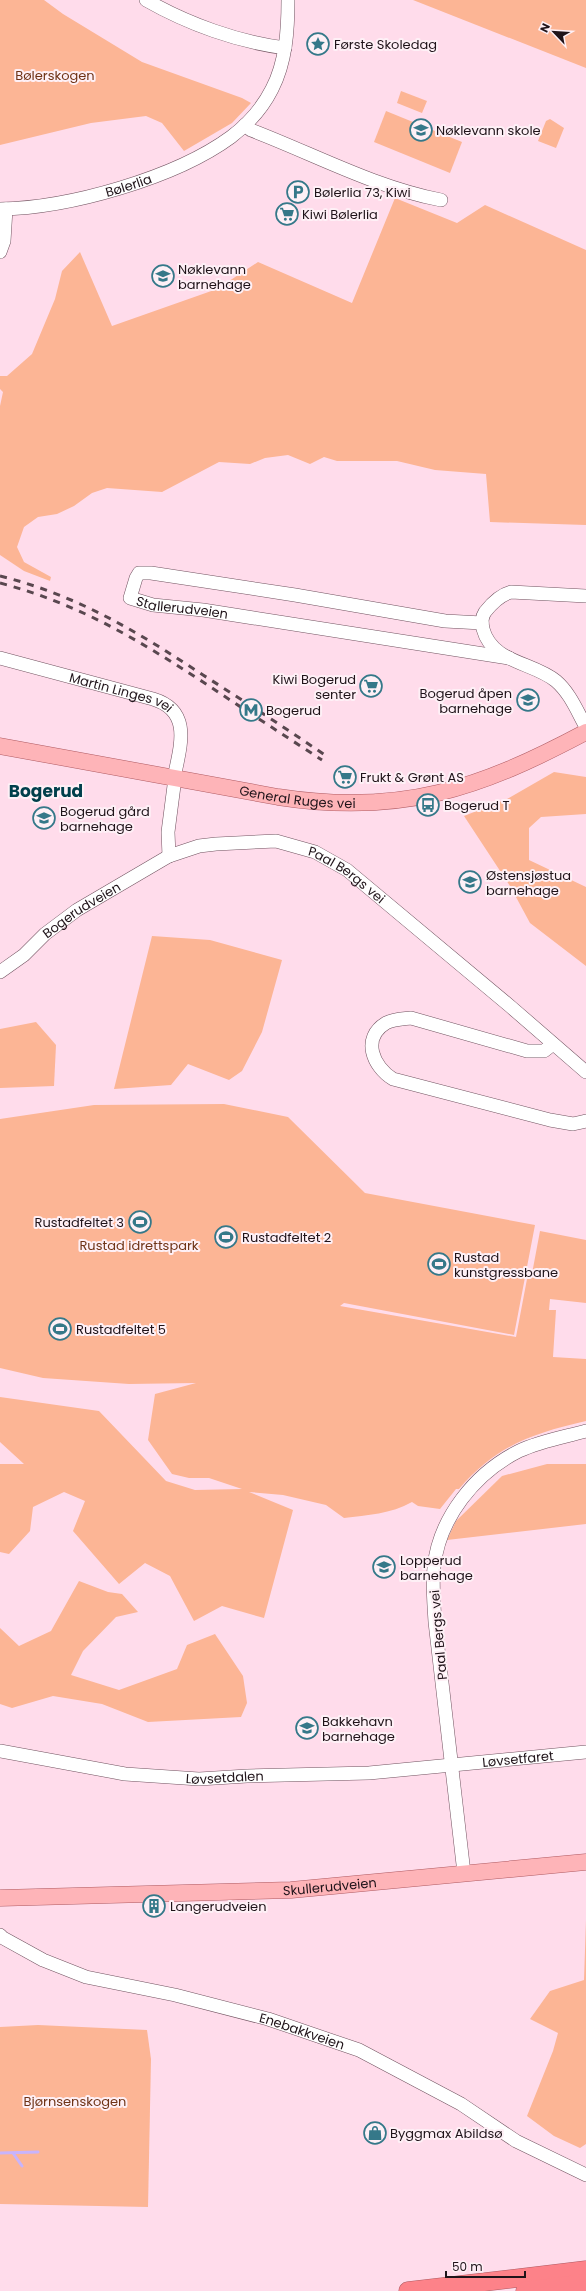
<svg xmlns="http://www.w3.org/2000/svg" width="586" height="2291" viewBox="0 0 586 2291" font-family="Poppins,sans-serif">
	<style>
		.green { fill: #fcb595 }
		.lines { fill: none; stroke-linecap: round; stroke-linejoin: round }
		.stream { stroke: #c8b4fc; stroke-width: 3 }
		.minor-casing { stroke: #715360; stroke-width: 14 }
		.major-casing { stroke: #af5b62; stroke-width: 17 }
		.highway-casing { stroke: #af5b62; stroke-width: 19 }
		.minor { stroke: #fff; stroke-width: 13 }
		.major { stroke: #feb4b8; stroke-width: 16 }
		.highway { stroke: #fd8289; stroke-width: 18 }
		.rail { stroke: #59474f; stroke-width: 3; stroke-dasharray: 7 7; stroke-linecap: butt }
		.labels { text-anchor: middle; stroke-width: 4; stroke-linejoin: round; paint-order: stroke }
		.poi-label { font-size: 13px; fill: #1f1319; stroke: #fef0f6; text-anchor: start }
		.park-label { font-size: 13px; fill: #6f3316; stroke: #fef0f6 }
		.street-label { font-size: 13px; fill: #1f1319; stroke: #fef0f6 }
		.district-label { font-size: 17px; font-weight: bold; fill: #003f4b; stroke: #fef0f6 }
	</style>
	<rect width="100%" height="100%" fill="#ffdceb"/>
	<g class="green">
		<polygon points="0,0 44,0 63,14 142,62 242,98 251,103 232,123 184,151 162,123 146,116 91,123 0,145"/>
		<polygon points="413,0 586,0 586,68"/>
		<polygon points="401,91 427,101 422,113 397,103"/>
		<polygon points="386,111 462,142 450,173 374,142"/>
		<polygon points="550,119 564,128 556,148 538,141 546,121"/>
		<polygon points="395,198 457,223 485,205 586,250 586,525 490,522 486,474 435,470 397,461 337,461 324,457 310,464 288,455 265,458 250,464 219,462 162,492 107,488 92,493 74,506 57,514 38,517 24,527 17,547 24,562 51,577 50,581 24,571 0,555 0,406 3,392 0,389 0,376 7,376 32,354 55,299 62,271 80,252 112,326 217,289 258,262 352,303"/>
		<polygon points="554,772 586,777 586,814 541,817 529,828 529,860 586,887 586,966 530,923 510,886 464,816 507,799"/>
		<polygon points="152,936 210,940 282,960 262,1032 242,1071 229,1080 188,1064 171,1085 114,1089"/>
		<polygon points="36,1022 56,1045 54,1086 0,1088 0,1029"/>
		<path d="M224 1104 288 1117 365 1193 535 1225 514 1335 344 1303 340 1306 516 1337 527 1279H531L540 1231 586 1240V1303L550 1299 549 1310H556L553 1357 586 1359V1421C531 1434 497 1445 459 1489H456L440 1509 418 1506 412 1502C391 1514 367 1515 344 1518L326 1505 283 1495 249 1492 293 1510 264 1618 222 1606 194 1621 170 1576 145 1563 119 1584 73 1531 85 1501 64 1492 33 1507 30 1531 9 1554 0 1552V1464H24L0 1442V1397L99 1411 166 1481 195 1490 242 1489 209 1478H189L172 1474 148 1440 155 1394 196 1383 129 1384 43 1378 0 1368V1119L94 1105Z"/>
		<polygon points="547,1464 586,1464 586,1524 447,1540 456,1521 502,1476"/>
		<polygon points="79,1581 108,1592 122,1594 138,1612 116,1617 83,1651 71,1675 119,1690 177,1669 187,1645 215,1634 243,1676 247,1703 241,1717 148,1722 102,1704 53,1696 12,1708 0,1704 0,1628 19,1646 51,1631"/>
		<polygon points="586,1920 586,2144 580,2148 554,2136 527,2116 553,2051 558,2033 530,2019 550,1991 584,1980"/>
		<polygon points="38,2025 147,2030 151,2059 148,2207 0,2204 0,2027"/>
	</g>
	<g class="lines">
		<g class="stream">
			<polyline points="0,2153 38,2152"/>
			<polyline points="13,2153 22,2166"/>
		</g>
		<g class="minor-casing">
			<g id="minor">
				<path d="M146 0C188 24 238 42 285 48"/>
				<path d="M245 125 251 130C314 154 374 187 441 200"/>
				<path id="s1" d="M0 209C69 208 175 178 231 137 248 124 263 107 272 89 286 62 288 30 288 0"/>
				<polyline points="0,252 4,241 6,209"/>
				<path d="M586 596 511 592C500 595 492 603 485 612 481 618 482 623 483 629 492 663 533 662 556 681 570 693 577 711 586 727"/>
				<path id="s2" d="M482 623 445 621 295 595 151 573H139L136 578 130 598 153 605 203 610 509 658"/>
				<path id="s3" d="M0 658 153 699C193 711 180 747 174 778"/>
				<polyline points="169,856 168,832 175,778"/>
				<path id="s4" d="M0 972 24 955 45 934 77 910 169 856 199 846 216 844 276 841 315 852 347 870 511 1007 586 1072"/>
				<path d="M553 1044 544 1051H527L411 1018C403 1019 394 1019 386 1023 361 1038 373 1067 393 1079L550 1120 573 1124 586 1121"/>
				<path id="s5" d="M0 1751 125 1774 199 1779 247 1776 369 1773 586 1752"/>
				<path d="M464 1873 435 1622C434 1604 432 1585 434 1567 439 1518 475 1473 519 1451 540 1441 564 1437 586 1431"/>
				<path id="s6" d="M0 1935 3 1938 43 1960 86 1977 175 1995 268 2019 359 2050 461 2104 516 2141 586 2175"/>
			</g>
		</g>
		<g class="major-casing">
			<g id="major">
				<path id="s7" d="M0 746 278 797C401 816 479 789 586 732"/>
				<path id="s8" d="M0 1898 291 1890 586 1862"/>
			</g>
		</g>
		<g class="highway-casing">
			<g id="highway">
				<polyline points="408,2291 586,2270"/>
				<polyline points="525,2291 586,2283"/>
			</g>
		</g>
		<use href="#minor" class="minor"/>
		<use href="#major" class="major"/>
		<use href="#highway" class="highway"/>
		<g class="rail">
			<path d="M0 576C77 595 138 632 203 675 244 701 285 728 325 755"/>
			<path d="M0 583C79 604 135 638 203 682 242 708 282 734 322 760"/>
		</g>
	</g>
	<defs>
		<g id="sight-ring" transform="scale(1.15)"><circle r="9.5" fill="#fef0f6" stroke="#357889" stroke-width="1.5"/><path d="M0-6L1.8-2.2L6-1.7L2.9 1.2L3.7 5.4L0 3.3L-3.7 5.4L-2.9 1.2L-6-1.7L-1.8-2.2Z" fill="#357889"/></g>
		<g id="school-ring" transform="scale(1.15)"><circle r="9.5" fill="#fef0f6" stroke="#357889" stroke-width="1.5"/><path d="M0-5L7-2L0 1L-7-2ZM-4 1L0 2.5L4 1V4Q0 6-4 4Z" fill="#357889"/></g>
		<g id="parking-ring" transform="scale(1.15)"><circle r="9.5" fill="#fef0f6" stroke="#357889" stroke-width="1.5"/><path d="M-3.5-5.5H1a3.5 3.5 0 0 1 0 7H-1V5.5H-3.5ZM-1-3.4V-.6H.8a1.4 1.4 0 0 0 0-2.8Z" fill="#357889"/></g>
		<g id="supermarket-ring" transform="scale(1.15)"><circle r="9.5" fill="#fef0f6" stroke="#357889" stroke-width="1.5"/><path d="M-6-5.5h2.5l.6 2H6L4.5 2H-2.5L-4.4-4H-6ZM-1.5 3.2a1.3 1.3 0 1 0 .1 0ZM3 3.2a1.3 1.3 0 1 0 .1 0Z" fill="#357889"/></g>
		<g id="metro-ring" transform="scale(1.15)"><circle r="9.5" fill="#fef0f6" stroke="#357889" stroke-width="1.5"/><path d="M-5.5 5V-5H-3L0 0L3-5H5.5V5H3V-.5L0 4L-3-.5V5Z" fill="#357889"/></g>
		<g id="bus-ring" transform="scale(1.15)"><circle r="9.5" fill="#fef0f6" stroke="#357889" stroke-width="1.5"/><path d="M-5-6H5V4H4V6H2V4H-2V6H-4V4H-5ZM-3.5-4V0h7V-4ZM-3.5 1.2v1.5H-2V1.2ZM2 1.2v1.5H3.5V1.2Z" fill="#357889"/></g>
		<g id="stadium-ring" transform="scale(1.15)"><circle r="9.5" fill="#fef0f6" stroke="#357889" stroke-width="1.5"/><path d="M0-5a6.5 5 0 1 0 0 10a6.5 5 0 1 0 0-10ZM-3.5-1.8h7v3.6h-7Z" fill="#357889"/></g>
		<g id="building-ring" transform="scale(1.15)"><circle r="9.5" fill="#fef0f6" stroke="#357889" stroke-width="1.5"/><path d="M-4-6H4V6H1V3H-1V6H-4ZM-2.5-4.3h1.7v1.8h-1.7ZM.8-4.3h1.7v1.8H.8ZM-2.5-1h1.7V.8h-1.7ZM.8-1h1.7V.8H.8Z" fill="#357889"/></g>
		<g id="shop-ring" transform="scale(1.15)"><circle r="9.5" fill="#fef0f6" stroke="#357889" stroke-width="1.5"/><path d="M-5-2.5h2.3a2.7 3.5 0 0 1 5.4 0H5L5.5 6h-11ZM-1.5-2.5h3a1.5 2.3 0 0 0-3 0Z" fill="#357889"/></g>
	</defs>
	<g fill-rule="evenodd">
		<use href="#sight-ring" x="318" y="44"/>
		<use href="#school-ring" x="421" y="130"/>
		<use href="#parking-ring" x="298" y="192"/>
		<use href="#supermarket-ring" x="287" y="214"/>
		<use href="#school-ring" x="163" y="276"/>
		<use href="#supermarket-ring" x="371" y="686"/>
		<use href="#school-ring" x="528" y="700"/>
		<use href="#metro-ring" x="251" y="710"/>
		<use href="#supermarket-ring" x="345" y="777"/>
		<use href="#bus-ring" x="428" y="805"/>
		<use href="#school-ring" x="44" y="818"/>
		<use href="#school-ring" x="470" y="882"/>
		<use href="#stadium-ring" x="140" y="1222"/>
		<use href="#stadium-ring" x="226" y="1237"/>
		<use href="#stadium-ring" x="439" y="1264"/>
		<use href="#stadium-ring" x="60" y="1329"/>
		<use href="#school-ring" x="384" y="1567"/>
		<use href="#school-ring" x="307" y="1728"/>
		<use href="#building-ring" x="154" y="1906"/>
		<use href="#shop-ring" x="375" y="2133"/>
	</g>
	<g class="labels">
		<g class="poi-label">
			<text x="334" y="49">Første Skoledag</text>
			<text x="436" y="135">Nøklevann skole</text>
			<text x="314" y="197">Bølerlia 73, Kiwi</text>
			<text x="302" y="219">Kiwi Bølerlia</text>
			<text x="178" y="274">Nøklevann<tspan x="178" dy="15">barnehage</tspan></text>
			<text x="356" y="684" text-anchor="end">Kiwi Bogerud<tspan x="356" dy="15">senter</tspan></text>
			<text x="512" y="698" text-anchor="end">Bogerud åpen<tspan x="512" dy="15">barnehage</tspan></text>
			<text x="266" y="715">Bogerud</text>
			<text x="360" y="782">Frukt &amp; Grønt AS</text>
			<text x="444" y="810">Bogerud T</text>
			<text x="60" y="816">Bogerud gård<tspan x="60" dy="15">barnehage</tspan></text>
			<text x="486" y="880">Østensjøstua<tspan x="486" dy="15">barnehage</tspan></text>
			<text x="124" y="1227" text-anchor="end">Rustadfeltet 3</text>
			<text x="242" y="1242">Rustadfeltet 2</text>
			<text x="454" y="1262">Rustad<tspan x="454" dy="15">kunstgressbane</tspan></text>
			<text x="76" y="1334">Rustadfeltet 5</text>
			<text x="400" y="1565">Lopperud<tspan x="400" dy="15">barnehage</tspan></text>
			<text x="322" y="1726">Bakkehavn<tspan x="322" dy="15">barnehage</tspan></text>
			<text x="170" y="1911">Langerudveien</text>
			<text x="390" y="2138">Byggmax Abildsø</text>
		</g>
		<g class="park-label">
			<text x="55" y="80">Bølerskogen</text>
			<text x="139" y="1250">Rustad idrettspark</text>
			<text x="75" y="2106">Bjørnsenskogen</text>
		</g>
		<g class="street-label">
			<text dy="5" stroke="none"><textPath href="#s1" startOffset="131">Bølerlia</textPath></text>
			<text dy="5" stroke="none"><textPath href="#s2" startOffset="427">Stallerudveien</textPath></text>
			<text dy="5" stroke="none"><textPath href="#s3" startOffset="126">Martin Linges vei</textPath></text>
			<text dy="5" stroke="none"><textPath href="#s7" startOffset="302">General Ruges vei</textPath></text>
			<text dy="5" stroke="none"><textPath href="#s4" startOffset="394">Paal Bergs vei</textPath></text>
			<text dy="5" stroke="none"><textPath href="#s4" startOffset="103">Bogerudveien</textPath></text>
			<text transform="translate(438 1635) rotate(-95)" y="5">Paal Bergs vei</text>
			<text dy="5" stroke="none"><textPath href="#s5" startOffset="521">Løvsetfaret</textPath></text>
			<text dy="5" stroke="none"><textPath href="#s5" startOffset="227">Løvsetdalen</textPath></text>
			<text dy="5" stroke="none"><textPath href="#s8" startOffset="330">Skullerudveien</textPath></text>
			<text dy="5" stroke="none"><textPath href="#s6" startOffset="319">Enebakkveien</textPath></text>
		</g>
		<g class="district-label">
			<text x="46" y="797">Bogerud</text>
		</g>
	</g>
	<g transform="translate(554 32) rotate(295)" stroke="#fef0f6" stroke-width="3" paint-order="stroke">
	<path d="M0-3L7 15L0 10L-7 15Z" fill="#1f1319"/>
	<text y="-6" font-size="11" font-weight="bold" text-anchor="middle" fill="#1f1319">N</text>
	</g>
	<path d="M446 2271v6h79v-6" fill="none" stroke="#1f1319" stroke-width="2"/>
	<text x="452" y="2271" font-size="12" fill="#1f1319" stroke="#fef0f6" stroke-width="3" paint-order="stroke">50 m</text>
</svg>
